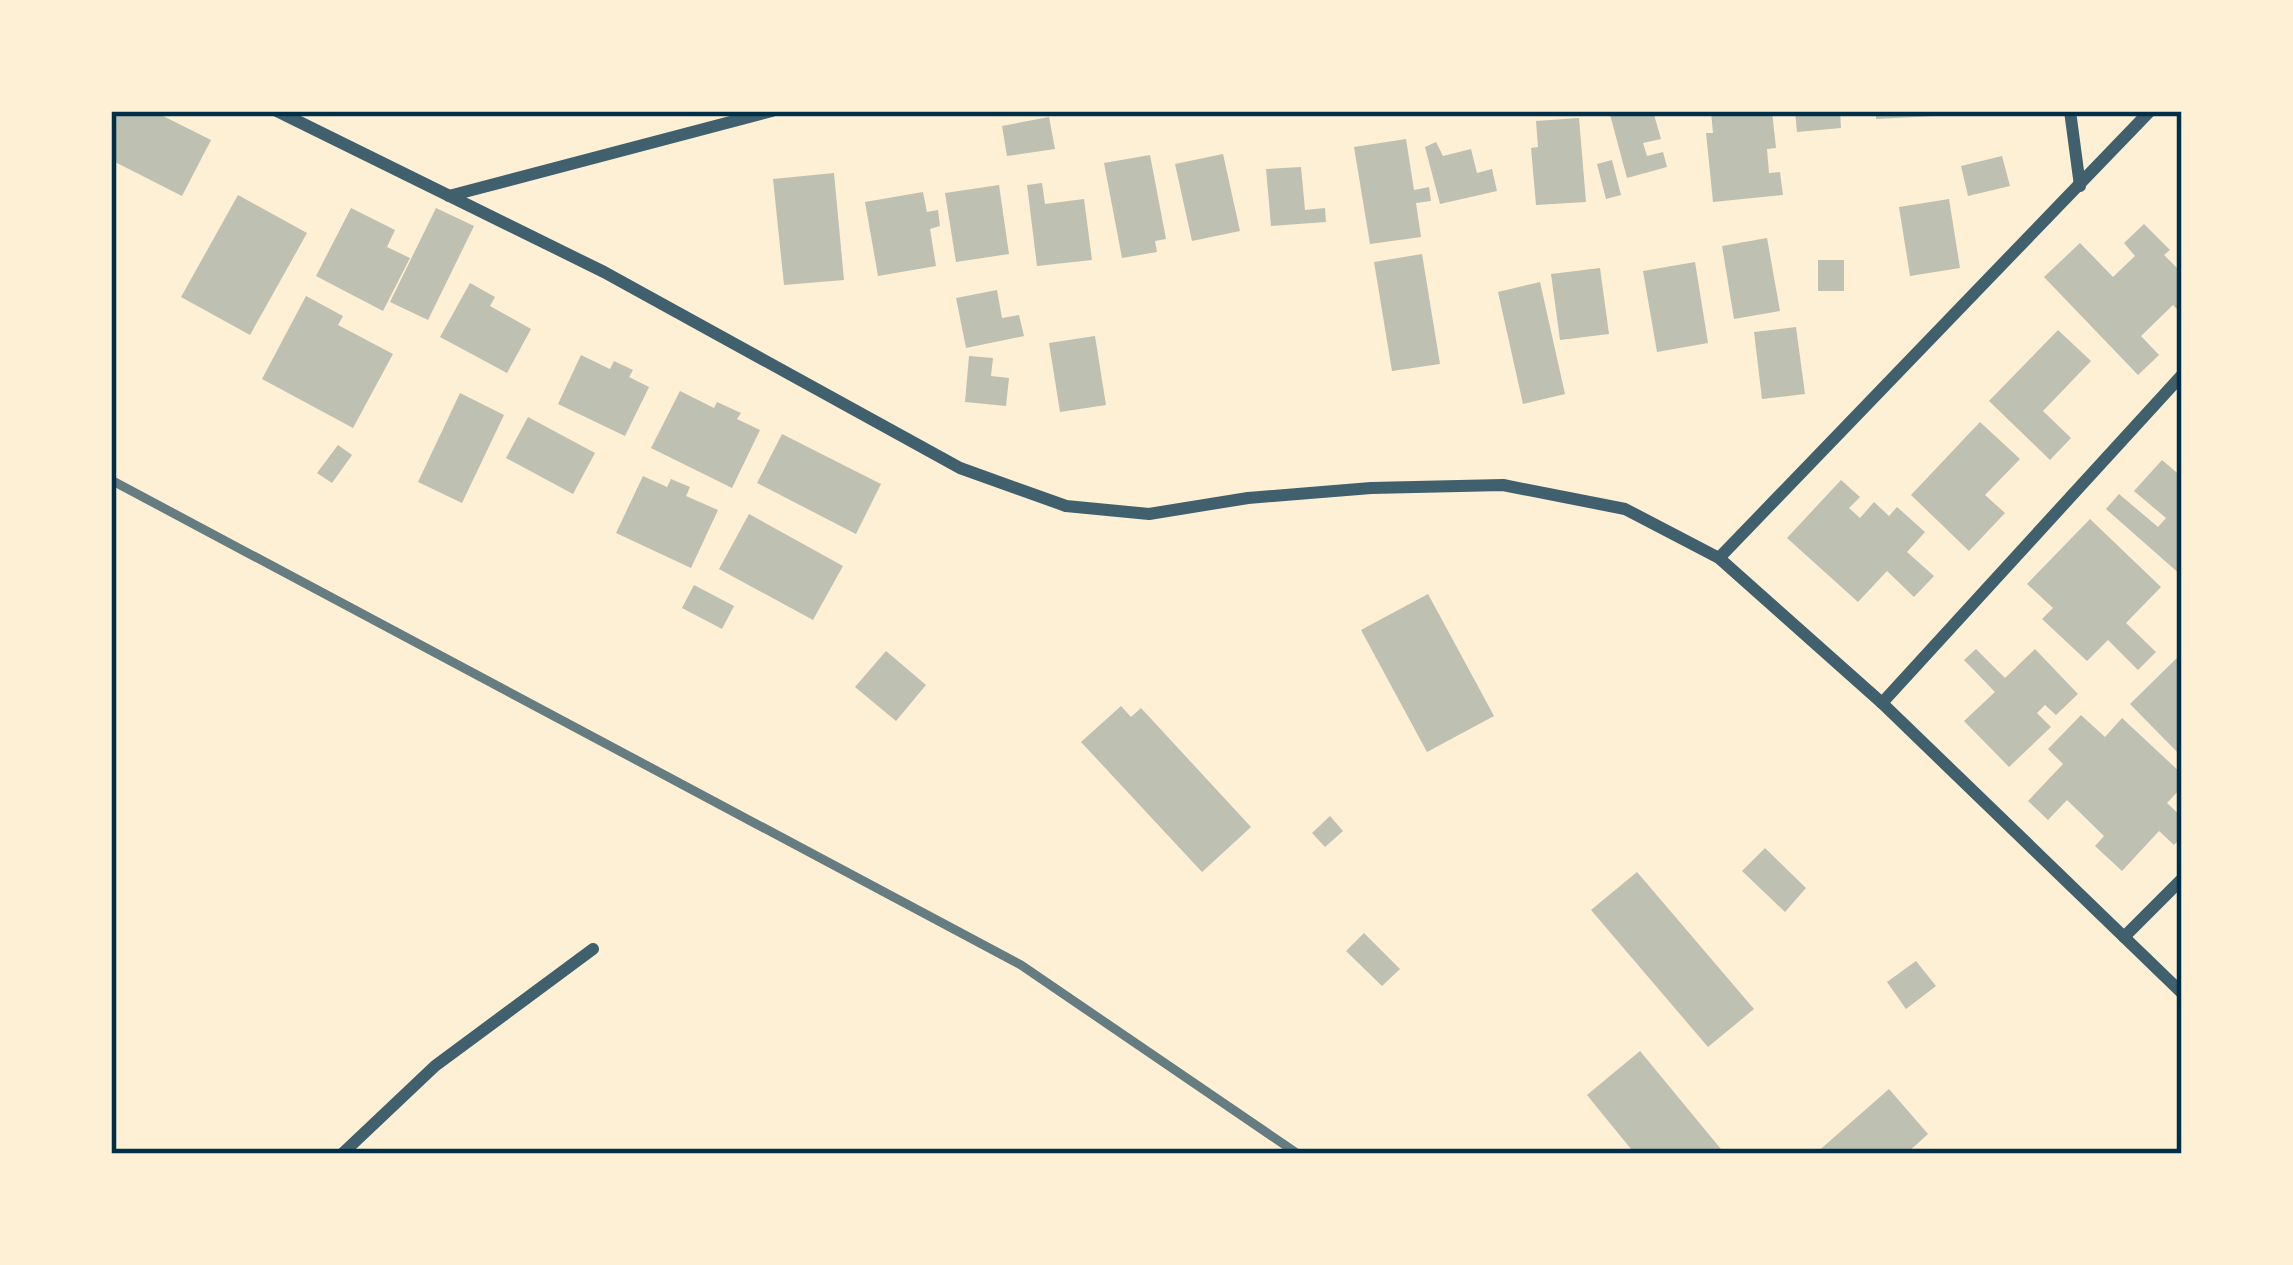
<svg xmlns="http://www.w3.org/2000/svg" width="2293" height="1265" viewBox="0 0 2293 1265" font-family="'Fira Sans Condensed',sans-serif">
	<style>
		.building { fill: #bec0b2 }
		.lines { fill: none; stroke-linecap: round; stroke-linejoin: round }
		.minor { stroke: #3f606c; stroke-width: 12 }
		.rail { stroke: #657d81; stroke-width: 9 }
		.neatline { fill: none; stroke: #003049; stroke-width: 4.5 }
	</style>
	<rect width="100%" height="100%" fill="#fdf0d5"/>
	<g class="building">
		<polygon points="119,111 153,111 211,140 182,196 111,160 111,127"/>
		<polygon points="1609,111 1653,111 1661,139 1643,143 1647,156 1663,152 1667,167 1627,178"/>
		<polygon points="1711,111 1772,111 1776,148 1767,149 1769,173 1780,172 1783,195 1713,202 1706,133 1713,133"/>
		<polygon points="1795,111 1840,111 1841,128 1797,132"/>
		<polygon points="1876,111 1934,111 1934,116 1876,119"/>
		<polygon points="1049,117 1055,149 1007,156 1002,126"/>
		<polygon points="1579,118 1586,202 1536,205 1531,148 1538,147 1536,121"/>
		<polygon points="1406,139 1414,190 1429,187 1431,201 1416,203 1421,237 1370,244 1354,147"/>
		<polygon points="1436,142 1443,156 1471,149 1477,173 1492,169 1497,191 1440,204 1425,147"/>
		<polygon points="1223,154 1240,231 1192,241 1175,164"/>
		<polygon points="1150,155 1166,239 1155,241 1157,252 1122,258 1104,163"/>
		<polygon points="2002,156 2010,186 1968,196 1961,166"/>
		<polygon points="1612,160 1621,195 1606,199 1597,164"/>
		<polygon points="1301,167 1305,210 1325,208 1326,222 1271,226 1266,169"/>
		<polygon points="834,173 844,280 784,285 773,179"/>
		<polygon points="1042,183 1045,204 1084,199 1092,260 1037,266 1027,185"/>
		<polygon points="999,185 1009,254 956,262 945,193"/>
		<polygon points="923,192 927,212 938,210 940,226 930,229 936,266 878,276 865,202"/>
		<polygon points="238,195 307,233 250,335 181,297"/>
		<polygon points="1949,199 1960,268 1910,276 1899,207"/>
		<polygon points="351,208 395,230 387,247 410,258 383,311 316,276"/>
		<polygon points="436,208 474,226 428,320 390,302"/>
		<polygon points="2144,224 2170,250 2164,255 2182,273 2182,314 2173,305 2141,336 2159,355 2138,375 2044,277 2080,243 2113,277 2135,256 2124,243"/>
		<polygon points="1767,238 1780,311 1734,319 1722,246"/>
		<polygon points="1422,254 1440,364 1392,371 1374,262"/>
		<rect x="1818" y="260" width="26" height="31"/>
		<polygon points="1695,262 1708,343 1657,352 1643,271"/>
		<polygon points="1600,268 1609,334 1560,340 1551,274"/>
		<polygon points="1540,282 1565,394 1523,404 1498,292"/>
		<polygon points="470,283 495,297 490,306 531,329 507,373 440,337"/>
		<polygon points="997,290 1002,318 1019,315 1024,336 966,348 956,298"/>
		<polygon points="306,296 343,316 338,325 393,354 353,428 262,379"/>
		<polygon points="1796,327 1805,394 1762,399 1754,332"/>
		<polygon points="2058,330 2091,361 2043,411 2071,438 2050,460 1989,401"/>
		<polygon points="1095,336 1106,405 1060,412 1049,343"/>
		<polygon points="581,355 610,369 614,361 633,370 629,377 649,387 625,436 558,404"/>
		<polygon points="969,356 993,358 991,376 1009,378 1006,406 965,402"/>
		<polygon points="680,391 714,408 717,402 741,413 737,419 760,430 732,488 651,448"/>
		<polygon points="460,393 504,415 462,503 418,482"/>
		<polygon points="528,417 595,453 573,494 506,458"/>
		<polygon points="1980,422 2020,459 1985,495 2005,513 1969,551 1911,495"/>
		<polygon points="782,434 881,484 856,534 757,483"/>
		<polygon points="338,445 352,455 332,483 317,473"/>
		<polygon points="2162,460 2182,477 2182,576 2106,509 2119,494 2158,527 2166,518 2134,491"/>
		<polygon points="643,476 667,487 671,479 690,487 686,496 718,510 691,568 616,533"/>
		<polygon points="1841,480 1860,497 1849,508 1860,518 1874,502 1889,516 1897,507 1925,532 1907,552 1934,576 1914,597 1887,571 1858,602 1787,538"/>
		<polygon points="749,514 843,566 813,620 719,569"/>
		<polygon points="2090,519 2161,587 2126,623 2156,652 2138,670 2108,640 2087,661 2042,619 2053,608 2027,584"/>
		<polygon points="694,585 734,606 722,629 682,608"/>
		<polygon points="1428,594 1494,716 1427,752 1361,630"/>
		<polygon points="1976,649 2005,678 2035,649 2078,694 2056,715 2045,705 2037,713 2051,727 2009,767 1964,721 1995,692 1964,660"/>
		<polygon points="886,651 926,685 896,721 855,687"/>
		<polygon points="2182,653 2182,757 2130,704"/>
		<polygon points="1121,706 1131,717 1141,708 1251,827 1202,872 1081,742"/>
		<polygon points="2081,715 2105,737 2122,718 2182,774 2182,787 2167,803 2182,817 2182,836 2174,845 2159,831 2122,871 2095,846 2104,836 2067,800 2048,820 2028,801 2063,764 2048,749"/>
		<polygon points="1330,816 1343,831 1325,847 1312,833"/>
		<polygon points="1765,848 1806,888 1785,912 1742,871"/>
		<polygon points="1637,872 1754,1009 1708,1047 1591,910"/>
		<polygon points="1364,933 1400,969 1382,986 1346,951"/>
		<polygon points="1916,961 1936,986 1906,1009 1887,982"/>
		<polygon points="1640,1051 1725,1154 1635,1154 1587,1095"/>
		<polygon points="1889,1089 1928,1134 1906,1154 1815,1154"/>
	</g>
	<g class="lines">
		<g class="minor">
			<polyline points="277,111 604,272 960,468 1066,506 1149,514 1248,498 1371,488 1503,485 1625,509 1719,558 1882,703 2182,993"/>
			<polyline points="2070,111 2080,186"/>
			<polyline points="449,196 772,111"/>
			<polyline points="1719,558 2150,111"/>
			<polyline points="1882,703 2182,375"/>
			<polyline points="2124,937 2182,879"/>
			<polyline points="342,1154 435,1066 593,949"/>
		</g>
		<polyline class="rail" points="111,480 1021,965 1298,1154"/>
	</g>
	<rect width="2293" height="1265" fill="none" stroke="#fdf0d5" stroke-width="228"/>
	<rect x="114" y="114" width="2065" height="1037" class="neatline"/>
</svg>
